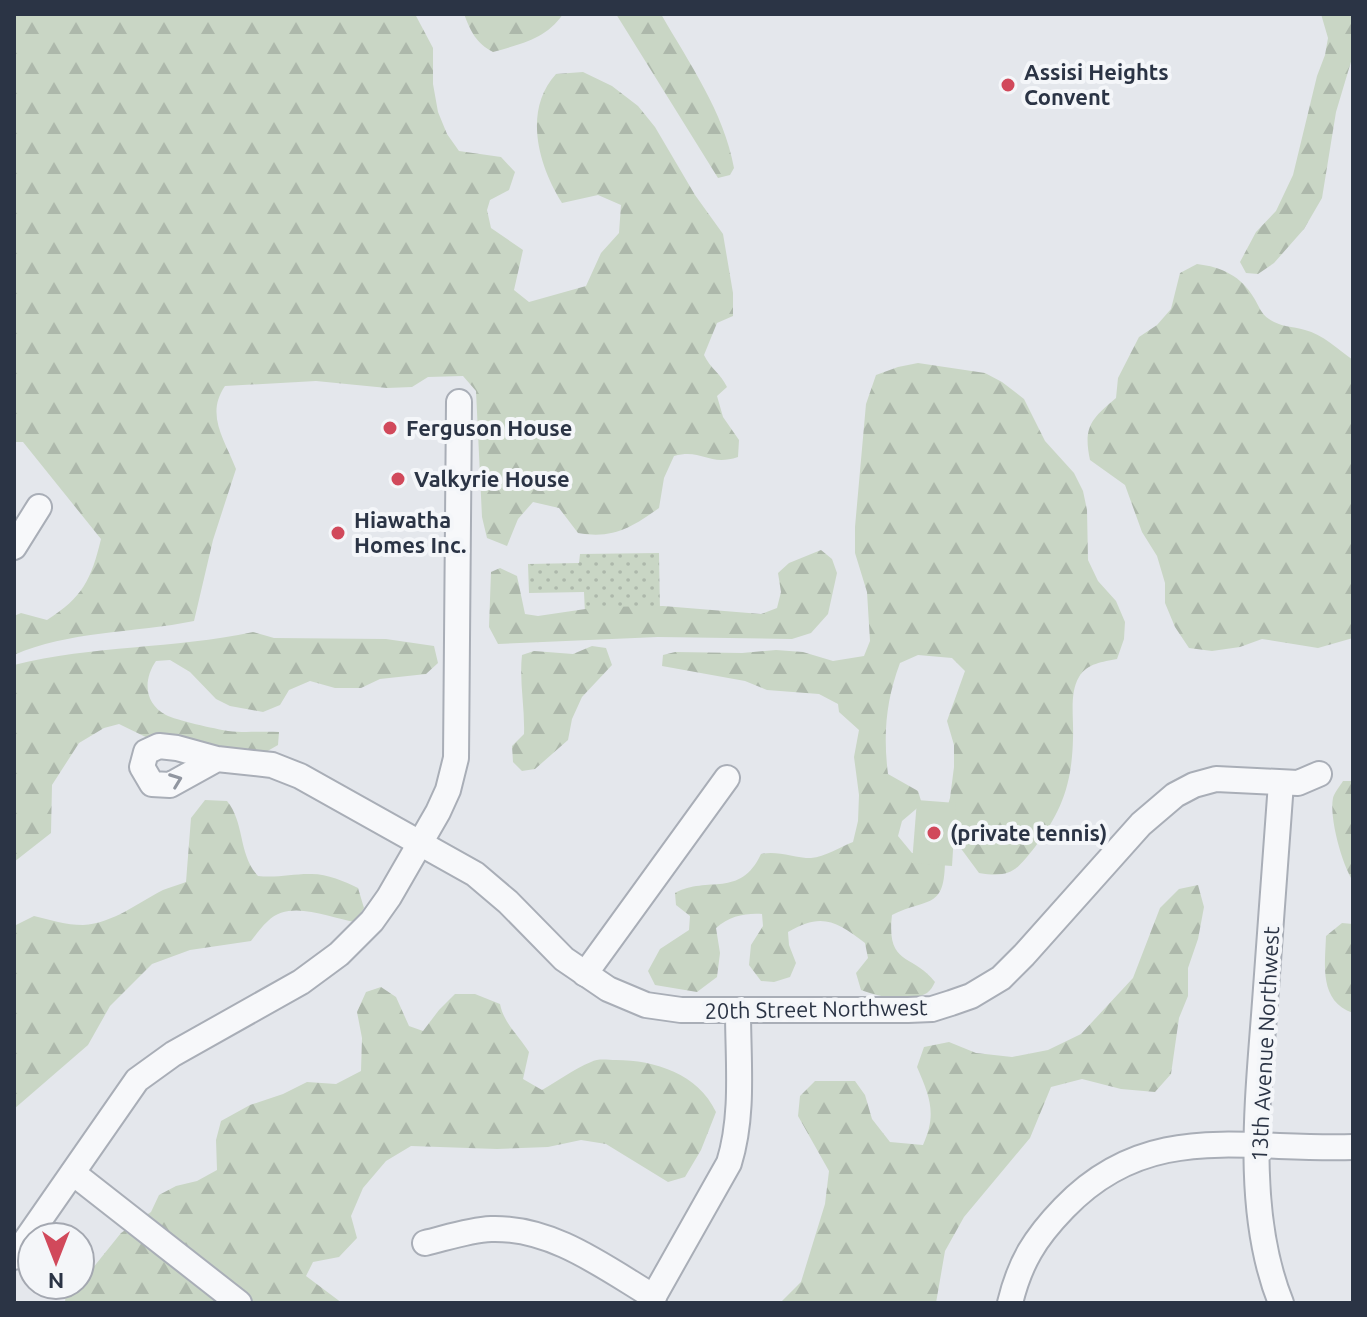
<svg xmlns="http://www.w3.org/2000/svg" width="1367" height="1317" viewBox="0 0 1367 1317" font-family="Ubuntu,sans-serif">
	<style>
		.green { fill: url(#green-dots) }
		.forest { fill: url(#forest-firs) }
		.pitch { fill: #c9d6c5 }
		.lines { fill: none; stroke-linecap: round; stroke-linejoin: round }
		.minor-casing { stroke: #a9aeb7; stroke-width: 28 }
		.minor { stroke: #f7f8fa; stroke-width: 24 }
		.oneway { stroke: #9196a0 }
		.poi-dot { fill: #d1495b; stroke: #f4f6f9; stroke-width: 3 }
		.labels { text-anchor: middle; stroke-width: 8; stroke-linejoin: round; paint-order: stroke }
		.poi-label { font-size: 22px; font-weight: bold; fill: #2b3445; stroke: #f4f6f9; text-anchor: start }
		.street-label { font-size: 22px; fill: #2b3445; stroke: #f4f6f9 }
	</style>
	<defs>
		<pattern id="green-dots" width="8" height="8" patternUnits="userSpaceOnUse" patternTransform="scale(2)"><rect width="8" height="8" fill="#c9d6c5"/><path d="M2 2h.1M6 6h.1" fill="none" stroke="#adb8ab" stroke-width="1.8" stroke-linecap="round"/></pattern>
		<pattern id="forest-firs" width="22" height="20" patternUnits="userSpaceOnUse" patternTransform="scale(2)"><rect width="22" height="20" fill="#c9d6c5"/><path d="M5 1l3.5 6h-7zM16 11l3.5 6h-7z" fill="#adb8ab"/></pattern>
	</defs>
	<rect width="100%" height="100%" fill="#e4e7ec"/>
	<polygon class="green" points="659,553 660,612 585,613 584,592 529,593 528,564 579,563 580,554"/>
	<g class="forest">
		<path d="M14 14H415L433 48V84L438 112 447 134 459 151 501 157 515 172 509 190 490 200 487 210 491 228 523 250 514 290 529 302 586 286 601 253 619 233 621 205 598 195 562 203C538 165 523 110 556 74L583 72 612 86 638 106 655 127 695 195 723 234 733 293V316L717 323 704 355C710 368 721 374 727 387L717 396 723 417 739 440 738 457C708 467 703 448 674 456L664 478 659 508C631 528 613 539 578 533L559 508 533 502 518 519 507 546 487 538 482 517 476 391 463 376 428 377 412 387 387 388 316 381 225 386C205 415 225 440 236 469L213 540 194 621C136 633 67 631 14 655V616L21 613 47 620C83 597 91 580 101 539L23 442H14Z"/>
		<path d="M464 14H563C546 39 521 44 493 52 476 43 471 32 464 14Z"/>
		<path d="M616 14H661C689 63 724 112 734 168L730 175 718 178Z"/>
		<polygon points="1321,14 1353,14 1353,55 1336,112 1322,198 1304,229 1274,263 1258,274 1246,273 1240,262 1256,232 1276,211 1293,175 1317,76 1325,55 1328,38"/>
		<path d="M1197 264C1222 267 1241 276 1254 298 1259 306 1261 314 1269 319 1280 327 1292 326 1305 330 1322 334 1339 350 1353 360V638L1318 648 1262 639 1240 647 1212 651 1189 648 1175 627 1165 603V583L1157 556 1142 532 1125 485 1090 460C1083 427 1091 419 1116 398L1118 378 1139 337 1157 325 1171 309 1180 273Z"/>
		<path d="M918 363 985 373 1002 382 1024 399 1045 441 1074 473 1083 491 1087 510 1088 560 1098 581 1116 601 1125 622 1124 639 1117 659C1103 662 1087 663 1079 677 1069 693 1074 720 1073 738 1072 784 1062 811 1035 847 1016 871 1011 878 979 873L951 835 944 818 950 798 954 767V745L947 721 965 671 952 658 918 655 900 663C886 700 883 735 888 774L918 791 922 804 902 821 898 836 912 853H931L945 859C945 911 928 897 892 915 886 967 913 953 935 982 933 986 931 990 927 993 910 1003 878 997 861 990L856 973 868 958 865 943C837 921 821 912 788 932L789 945 796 963 790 977 774 982 761 981 749 965 751 945 763 926 762 914C745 913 730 916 716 928L720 953 717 977 697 992 655 985 648 971 660 949 689 930 690 916 676 905 675 893C708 875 740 899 761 854 777 850 794 858 811 858 825 857 840 847 853 842L858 821 859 795 854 757 859 730 839 712 838 704 819 694 767 690 745 681 662 666 663 655 675 652 742 653 776 650 803 652 833 661 864 656 870 641 867 592 855 553V527L866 404 876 375 898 367Z"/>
		<polygon points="821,550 832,559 837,573 828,614 811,633 792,639 658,637 498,644 489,627 491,572 500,568 517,576 525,614 538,616 599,607 663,606 761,614 777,608 781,592 778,573 789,563"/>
		<path d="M253 632 274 638 386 639 434 646 438 663 426 674 380 679 361 688H335L310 681 289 690 280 705 263 712 230 706 216 699 190 672 170 660 156 661C143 680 144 703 166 715 175 720 216 729 228 731 244 733 262 731 279 732L278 745 264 753 156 742 119 724 104 728 79 743 52 785 51 833 14 862V665C93 645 174 649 253 632Z"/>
		<path d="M592 646 606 648 612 665 582 697 572 719 568 740 535 769 522 771 513 762 512 746 524 734C525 707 519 681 522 655L534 651 573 654Z"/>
		<path d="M1343 781H1353V881C1342 865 1329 817 1333 798 1334 793 1340 786 1343 781Z"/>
		<path d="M205 800 227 801C245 823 238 854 258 876 277 878 291 874 309 874 325 873 344 881 358 888L364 908 355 922C329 918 290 899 268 921 261 927 256 935 251 941L190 950 152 964 110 1006 88 1045 14 1109V926L34 916C50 920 66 925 83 925 114 923 137 903 163 890 170 887 179 885 186 882L191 818Z"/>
		<path d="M1198 885 1204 907 1198 939 1188 968V996L1179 1018 1171 1074 1155 1092 1121 1089 1082 1079 1051 1087 1030 1138 964 1217 945 1251 936 1303H780L801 1282 825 1204 829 1171 798 1116 800 1096 815 1081H855L865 1095 872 1119 890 1142 923 1145C937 1114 930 1097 917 1067L924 1047 949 1042 976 1053 1012 1057 1048 1050 1081 1034 1133 978 1160 908 1179 889Z"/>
		<path d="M1342 923 1353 924V1013C1319 1001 1325 966 1326 936Z"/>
		<path d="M381 987 396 997 409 1026 423 1031 439 1010 455 994H475L500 1004C504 1024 518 1034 529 1052L523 1079 542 1090C558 1081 574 1069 591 1062 598 1058 608 1060 616 1060 655 1060 698 1074 716 1112L701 1150 685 1177 668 1182 606 1144 581 1140 548 1147 497 1149 411 1146 386 1161 363 1188 351 1216 357 1238 339 1257 313 1262 306 1276 342 1303H65L66 1288 80 1285V1278L92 1269 121 1233 151 1212 159 1195 176 1186 197 1181 217 1170 216 1140 221 1121 250 1105 283 1094 307 1082 336 1084 361 1071 362 1038 357 1012 366 992Z"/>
	</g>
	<polygon class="pitch" points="917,800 956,803 952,866 912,863"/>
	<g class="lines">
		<g class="minor-casing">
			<g id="minor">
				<polyline points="14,547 39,507"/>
				<polyline points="217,759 170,785 152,784 142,767 146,752 159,746 177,748 217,759 272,765 300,776 475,874 508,902 564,959 608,989 646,1005 681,1010 908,1010 932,1009 951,1003 971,996 1001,978 1024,955 1141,824 1175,795 1194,785 1216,779 1298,783 1319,774"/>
				<path d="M1281 783C1276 856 1270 929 1265 1002 1258 1099 1244 1211 1281 1303"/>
				<polyline points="585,974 727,778"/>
				<polyline points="73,1173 239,1303"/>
				<path d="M425 1243C446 1238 469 1230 491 1229 552 1227 604 1267 654 1297"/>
				<polyline points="14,1257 137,1080 173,1054 301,982 339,954 372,921 389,897 438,812 448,790 456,758 459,402"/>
				<path d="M650 1303 729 1163C744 1115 738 1061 738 1011"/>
				<path d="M1010 1303C1020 1262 1035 1238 1064 1208 1149 1119 1244 1151 1353 1147"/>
			</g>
		</g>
		<use href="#minor" class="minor"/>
	</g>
	<defs><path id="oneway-chevron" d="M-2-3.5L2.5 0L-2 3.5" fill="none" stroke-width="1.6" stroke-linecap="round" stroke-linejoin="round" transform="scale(2)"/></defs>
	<use class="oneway" href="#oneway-chevron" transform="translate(176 780) rotate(-21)"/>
	<g class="poi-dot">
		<circle cx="1008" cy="85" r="8"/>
		<circle cx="390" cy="428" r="8"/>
		<circle cx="398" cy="479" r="8"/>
		<circle cx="338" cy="533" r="8"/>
		<circle cx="934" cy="833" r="8"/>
	</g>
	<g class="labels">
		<g class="poi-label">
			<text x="1024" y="80">Assisi Heights<tspan x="1024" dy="25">Convent</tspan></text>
			<text x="406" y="436">Ferguson House</text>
			<text x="414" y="487">Valkyrie House</text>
			<text x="354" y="528">Hiawatha<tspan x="354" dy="25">Homes Inc.</tspan></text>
			<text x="950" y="841">(private tennis)</text>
		</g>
		<g class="street-label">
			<text transform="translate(816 1009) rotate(-1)" y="8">20th Street Northwest</text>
			<text transform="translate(1265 1044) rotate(-87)" y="8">13th Avenue Northwest</text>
		</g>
	</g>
	<rect width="1367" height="1317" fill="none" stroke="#2b3445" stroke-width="32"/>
	<g transform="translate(56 1261) rotate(180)"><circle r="38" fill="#f4f6f9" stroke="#a4a8b1" stroke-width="2"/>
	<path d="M0-6L14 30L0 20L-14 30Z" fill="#d1495b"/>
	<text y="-12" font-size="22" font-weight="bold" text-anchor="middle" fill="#2b3445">N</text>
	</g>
</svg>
